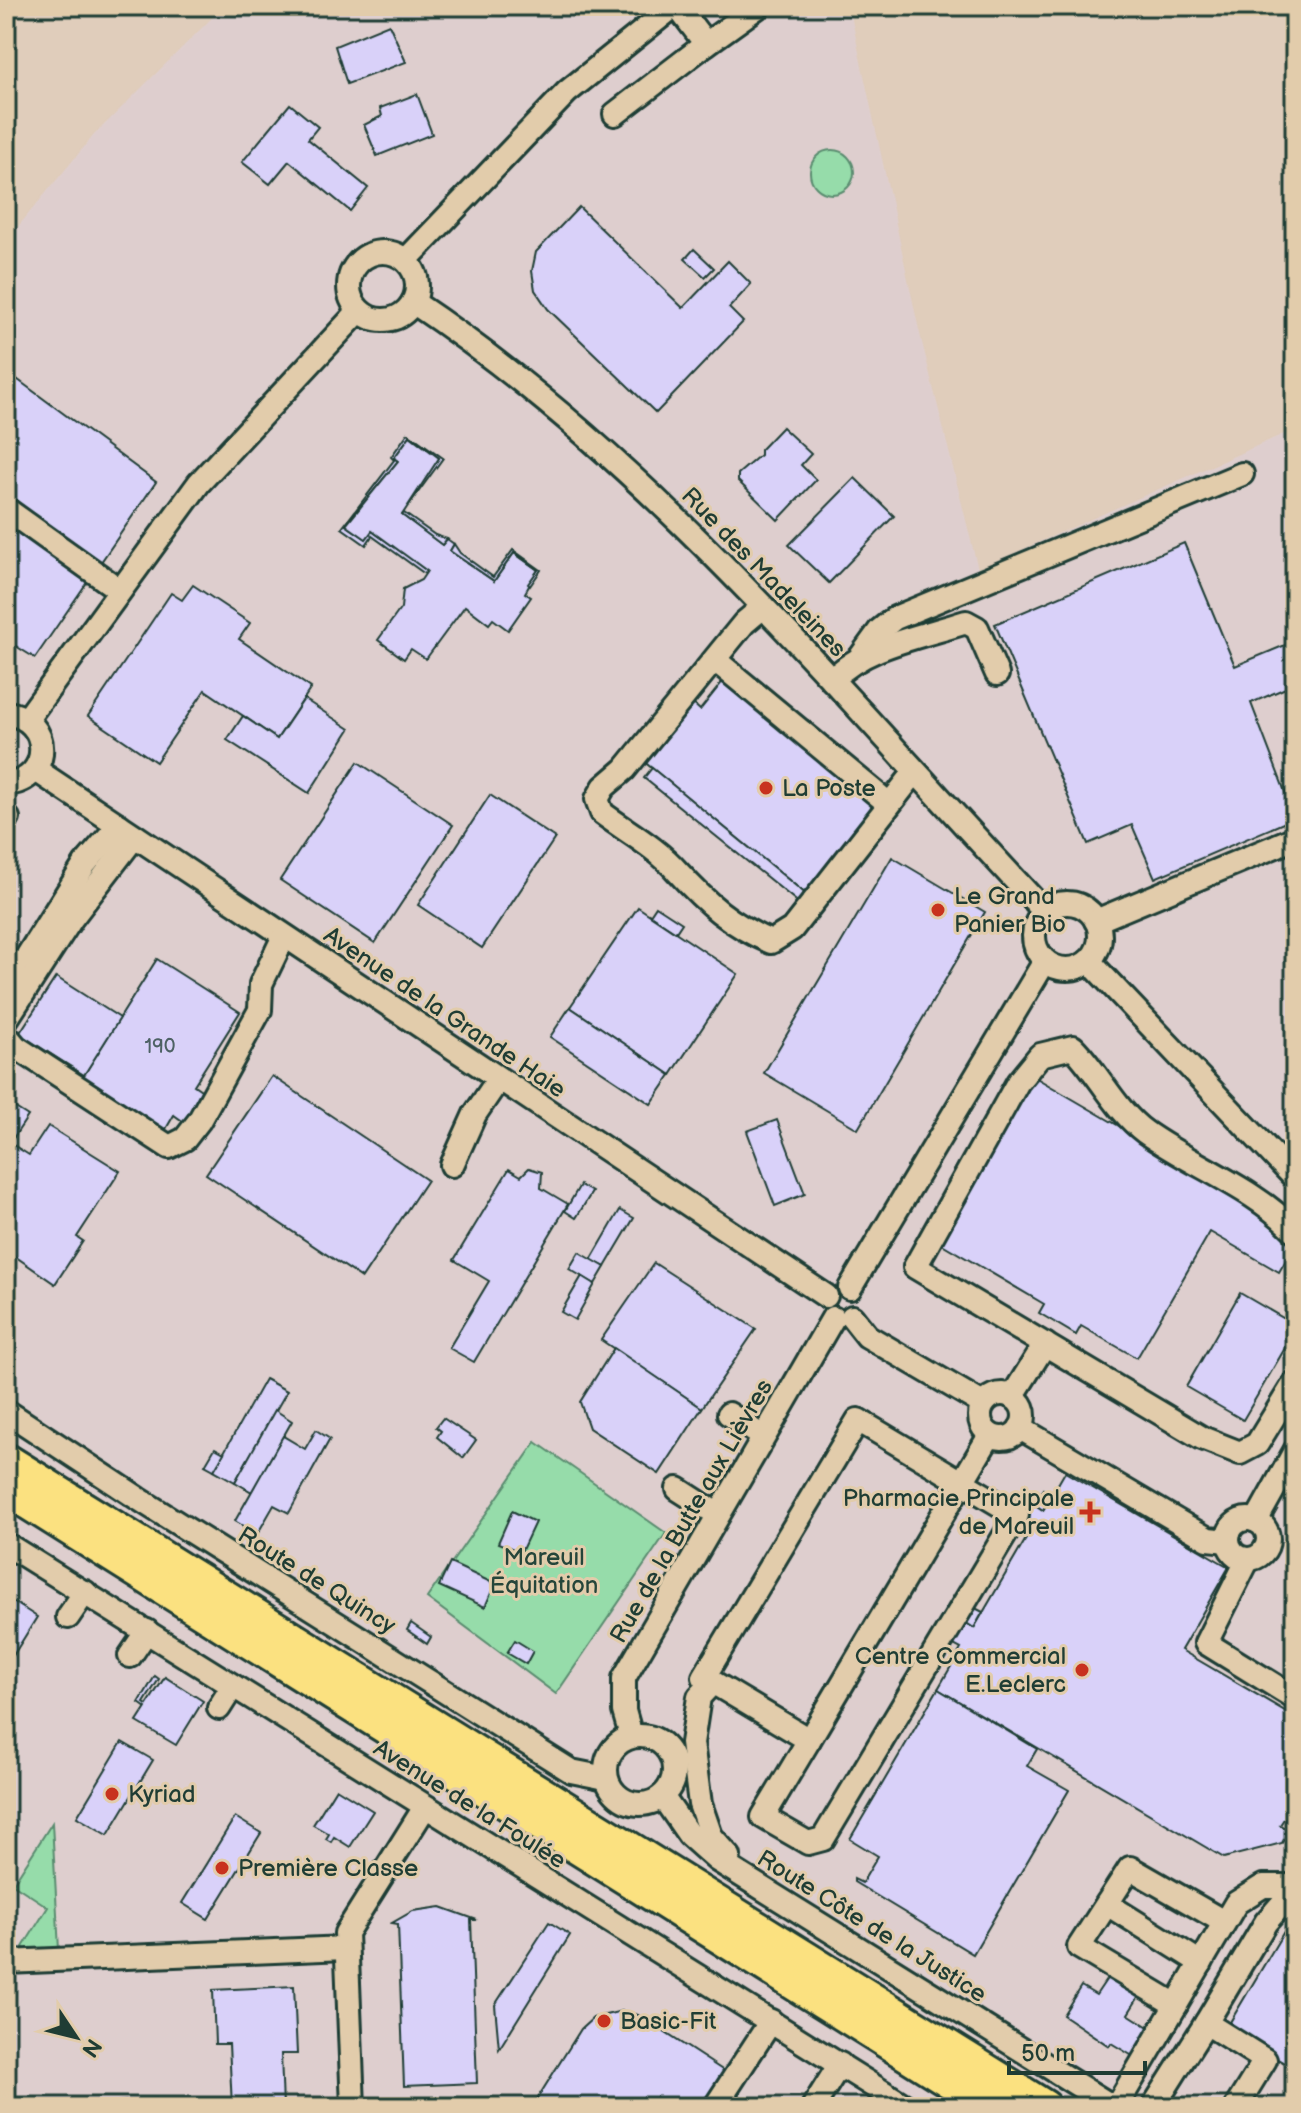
<svg xmlns="http://www.w3.org/2000/svg" width="1301" height="2113" viewBox="0 0 1301 2113" font-family="'Balsamiq Sans',sans-serif">
	<style>
		.built { fill: #decece }
		.green { fill: #96dcaa; stroke: #5a8c6f; stroke-width: 2 }
		.building { fill: #d9d1f9; stroke: #1f3d34; stroke-width: 2 }
		.lines { fill: none; stroke-linecap: round; stroke-linejoin: round }
		.minor-casing { stroke: #1f3d34; stroke-width: 28 }
		.highway-casing { stroke: #1f3d34; stroke-width: 38 }
		.minor { stroke: #e2ccab; stroke-width: 22 }
		.highway { stroke: #fbe180; stroke-width: 32 }
		.poi-dot { fill: #c8321e; stroke: #e2ccab; stroke-width: 3 }
		.labels { text-anchor: middle; stroke-width: 6; stroke-linejoin: round; paint-order: stroke }
		.number-label { font-size: 20px; fill: #4e6265 }
		.street-label { font-size: 24px; fill: #1f3d34; stroke: #e2ccab }
		.poi-label { font-size: 24px; fill: #1f3d34; stroke: #e2ccab; text-anchor: start }
		.park-label { font-size: 24px; fill: #25453a; stroke: #e2ccab }
	</style>
	<rect width="100%" height="100%" fill="#e0cdbb"/>
	<filter id="ink" filterUnits="userSpaceOnUse"><feTurbulence type="fractalNoise" baseFrequency=".0125" numOctaves="2"/><feDisplacementMap in="SourceGraphic" scale="16" xChannelSelector="R" yChannelSelector="G"/><feConvolveMatrix kernelMatrix="1 2 1 2 8 2 1 2 1" color-interpolation-filters="sRGB"/></filter>
	<g filter="url(#ink)">
		<polygon class="built" points="224,6 849,6 919,330 978,569 1295,429 1295,2107 6,2107 6,241 94,135"/>
		<g class="green">
			<circle cx="832" cy="172" r="22"/>
			<polygon points="536,1442 666,1533 556,1694 427,1598"/>
			<polygon points="52,1823 59,1950 28,1952 23,1947 48,1907 13,1884"/>
		</g>
		<g class="building">
			<polygon points="389,24 406,62 347,84 335,46"/>
			<polygon points="417,94 432,134 377,156 364,125 382,116 380,108"/>
			<polygon points="290,104 318,127 308,139 368,188 350,211 289,161 270,184 242,162"/>
			<polygon points="579,207 683,308 728,261 751,284 729,308 743,322 656,413 548,309 535,290 532,271 536,252"/>
			<polygon points="694,249 714,268 705,277 685,259"/>
			<polygon points="6,371 156,482 35,658 6,640"/>
			<polygon points="782,427 811,454 801,465 816,480 778,520 738,481 738,474 760,455 760,450"/>
			<polygon points="408,433 443,458 409,505 407,503 439,458 410,436 394,458 398,461 346,525 366,539 372,531 414,561 427,571 425,574 372,536 366,545 342,528 394,460 391,457"/>
			<polygon points="410,436 439,458 402,515 442,545 447,539 454,544 450,551 494,581 514,553 538,570 525,593 531,597 508,630 493,619 489,624 465,606 426,659 411,649 404,659 378,640 401,608 403,589 421,580 427,571 372,531 366,539 346,525 398,461 394,458"/>
			<polygon points="855,478 894,516 829,583 789,545"/>
			<polygon points="404,513 435,535 447,539 442,545 402,515"/>
			<polygon points="1184,543 1235,666 1295,641 1295,684 1251,703 1295,818 1155,878 1132,825 1088,844 995,624"/>
			<polygon points="454,544 460,553 493,577 513,550 541,570 530,586 528,584 538,570 514,553 494,581 450,551"/>
			<polygon points="193,585 250,623 239,639 311,688 277,739 205,690 156,762 88,716 171,593 182,600"/>
			<polygon points="724,680 879,807 807,895 642,760 690,701 700,710"/>
			<polygon points="304,699 350,729 309,793 227,740 243,716 277,739"/>
			<polygon points="358,762 453,825 375,943 280,880"/>
			<polygon points="652,768 807,895 800,904 644,778"/>
			<polygon points="490,795 555,838 482,948 418,905"/>
			<polygon points="892,857 985,912 858,1129 764,1073"/>
			<polygon points="656,906 682,923 676,932 650,915"/>
			<polygon points="638,907 738,974 671,1075 570,1007"/>
			<polygon points="157,959 240,1012 194,1085 204,1092 184,1122 174,1115 163,1134 80,1081"/>
			<polygon points="56,977 120,1018 84,1075 19,1034"/>
			<polygon points="570,1007 671,1075 651,1104 550,1037"/>
			<polygon points="272,1076 427,1180 362,1278 206,1174"/>
			<polygon points="1033,1076 1277,1218 1295,1236 1295,1245 1279,1272 1210,1232 1137,1358 1081,1326 1076,1335 1039,1313 1044,1304 937,1241"/>
			<polygon points="6,1102 28,1116 10,1143 29,1155 48,1126 120,1171 77,1237 83,1241 55,1284 6,1250"/>
			<polygon points="777,1120 805,1194 775,1206 747,1131"/>
			<polygon points="529,1168 542,1172 541,1188 568,1204 474,1362 449,1348 489,1281 454,1260 509,1169 521,1176"/>
			<polygon points="580,1185 592,1192 576,1218 565,1211"/>
			<polygon points="620,1210 634,1218 605,1267 591,1260"/>
			<polygon points="579,1252 605,1267 595,1284 569,1269"/>
			<polygon points="654,1263 756,1329 702,1408 601,1340"/>
			<polygon points="582,1276 595,1284 575,1320 561,1312"/>
			<polygon points="1240,1293 1295,1325 1295,1331 1243,1420 1186,1387"/>
			<polygon points="614,1348 702,1408 659,1474 589,1428 580,1402"/>
			<polygon points="265,1379 287,1391 235,1482 214,1470"/>
			<polygon points="275,1410 292,1421 252,1492 235,1482"/>
			<polygon points="443,1418 476,1440 463,1458 437,1437 441,1431 436,1427"/>
			<polygon points="316,1430 330,1439 289,1513 274,1505 258,1533 252,1530 250,1534 244,1533 243,1526 235,1521 283,1436 305,1449"/>
			<polygon points="215,1448 224,1453 214,1470 205,1465"/>
			<polygon points="1065,1472 1229,1567 1181,1650 1295,1717 1295,1802 1280,1825 1289,1830 1282,1843 1224,1858 938,1689 961,1649 952,1644 965,1622 974,1628 1030,1532 1021,1526 1034,1504 1043,1510"/>
			<polygon points="1043,1489 1052,1495 1043,1510 1034,1504"/>
			<polygon points="512,1511 535,1522 521,1552 498,1543"/>
			<polygon points="450,1563 495,1584 485,1607 439,1586"/>
			<polygon points="6,1597 37,1617 6,1667"/>
			<polygon points="973,1607 983,1612 974,1628 965,1622"/>
			<polygon points="411,1623 431,1637 427,1644 407,1630"/>
			<polygon points="515,1640 533,1651 526,1664 507,1653"/>
			<polygon points="155,1676 159,1679 144,1703 147,1705 165,1677 203,1701 176,1745 137,1722 146,1708 139,1703"/>
			<polygon points="938,1689 1037,1749 1027,1766 1069,1790 973,1954 854,1882 854,1879 862,1883 878,1856 850,1839"/>
			<polygon points="122,1742 153,1760 108,1835 77,1817"/>
			<polygon points="336,1788 373,1811 350,1847 334,1837 331,1842 326,1839 329,1834 313,1825"/>
			<polygon points="235,1817 261,1833 208,1919 182,1903"/>
			<polygon points="441,1907 477,1920 471,1920 477,2083 404,2086 398,1924 392,1923 413,1911"/>
			<polygon points="1295,1913 1295,2069 1226,2029"/>
			<polygon points="549,1922 570,1935 499,2049 495,2005"/>
			<polygon points="1112,1971 1143,1990 1128,2014 1153,2030 1136,2058 1111,2043 1109,2046 1063,2015 1081,1986 1096,1995"/>
			<polygon points="294,1986 297,2054 281,2054 283,2107 232,2107 229,2044 215,2044 213,1990"/>
			<polygon points="622,2011 638,2015 730,2075 710,2107 532,2107 581,2029 593,2018"/>
			<polygon points="156,2099 156,2107 50,2107"/>
		</g>
		<g class="lines">
			<g class="minor-casing">
				<g id="minor">
					<polyline points="706,44 759,6"/>
					<polyline points="615,114 706,44 677,6"/>
					<circle cx="383" cy="286" r="34"/>
					<polyline points="406,260 567,92 674,6"/>
					<path d="M413 302C659 466 844 699 1045 912"/>
					<polyline points="6,509 118,589"/>
					<path d="M763 607 744 623 625 769 604 787 597 799 602 813C626 831 657 848 677 871 706 903 731 925 771 942L792 929 915 772"/>
					<polyline points="859,659 880,630 895,618 1242,474"/>
					<polyline points="715,660 889,804"/>
					<path d="M832 680C865 645 921 637 966 622L977 628 997 674"/>
					<path d="M6 713C53 718 53 781 6 784"/>
					<polyline points="27,719 199,483 359,311"/>
					<polyline points="36,770 826,1296"/>
					<polyline points="6,819 8,818"/>
					<circle cx="1067" cy="936" r="33"/>
					<polyline points="1096,921 1295,838"/>
					<polyline points="1089,961 1295,1178"/>
					<polyline points="6,990 85,864 119,825"/>
					<polyline points="6,1020 72,918 135,836"/>
					<polyline points="6,1035 16,1047 169,1147 185,1139 199,1121 260,1010 261,984 284,936"/>
					<polyline points="452,1165 475,1114 498,1080"/>
					<path d="M1295 1231C1253 1187 1194 1167 1145 1132 1116 1111 1098 1072 1073 1047L1040 1055 1018 1082 915 1267 1202 1438 1240 1453 1257 1444 1295 1382"/>
					<polyline points="850,1288 1045,961"/>
					<polyline points="852,1317 867,1336 983,1404"/>
					<circle cx="1002" cy="1416" r="22"/>
					<polyline points="1012,1397 1045,1344"/>
					<polyline points="6,1411 139,1499 571,1771 606,1778"/>
					<polyline points="729,1414 763,1437"/>
					<polygon points="858,1420 1017,1515 823,1839 808,1843 763,1817 809,1740 704,1677"/>
					<polyline points="1020,1428 1208,1539 1228,1541"/>
					<polyline points="678,1489 717,1514"/>
					<circle cx="1248" cy="1539" r="20"/>
					<polyline points="1256,1521 1295,1451"/>
					<polyline points="6,1544 907,2107"/>
					<polyline points="1248,1559 1206,1643 1295,1698"/>
					<polyline points="68,1617 85,1592"/>
					<polyline points="130,1656 147,1631"/>
					<polyline points="713,1682 699,1697 692,1743 700,1804 711,1836 729,1856"/>
					<polyline points="219,1708 233,1686"/>
					<circle cx="640" cy="1770" r="34"/>
					<polyline points="631,1736 624,1711 624,1678 833,1318"/>
					<polyline points="809,1740 990,1435"/>
					<polyline points="662,1796 689,1835 717,1860 1113,2107"/>
					<polyline points="1107,1904 1201,1963"/>
					<polyline points="6,1962 346,1948"/>
					<polyline points="1176,2005 1079,1947 1130,1868 1224,1922"/>
					<polyline points="1206,2023 1266,1922 1295,1889"/>
					<polyline points="353,2107 346,1933 425,1807"/>
					<polyline points="715,2107 771,2021"/>
					<polyline points="813,2107 840,2064"/>
					<polyline points="1116,2107 1236,1903 1263,1886 1295,1886"/>
					<polyline points="1153,2107 1206,2023 1265,2060 1236,2107"/>
				</g>
			</g>
			<g class="highway-casing">
				<g id="highway">
					<polyline points="6,1460 1045,2107"/>
					<polyline points="6,1489 991,2107"/>
				</g>
			</g>
			<use href="#minor" class="minor"/>
			<use href="#highway" class="highway"/>
		</g>
	</g>
	<g class="poi-dot">
		<circle cx="766" cy="788" r="8"/>
		<circle cx="938" cy="910" r="8"/>
		<path d="M1086 1500h8v8h8v8h-8v8h-8v-8h-8v-8h8z"/>
		<circle cx="1082" cy="1670" r="8"/>
		<circle cx="112" cy="1794" r="8"/>
		<circle cx="222" cy="1868" r="8"/>
		<circle cx="604" cy="2021" r="8"/>
	</g>
	<g class="labels">
		<g class="number-label">
			<text x="160" y="1053">190</text>
		</g>
		<g class="street-label">
			<text transform="translate(764 572) rotate(46)" y="8">Rue des Madeleines</text>
			<text transform="translate(445 1012) rotate(34)" y="8">Avenue de la Grande Haie</text>
			<text transform="translate(691 1511) rotate(-60)" y="8">Rue de la Butte aux Lièvres</text>
			<text transform="translate(317 1580) rotate(32)" y="8">Route de Quincy</text>
			<text transform="translate(470 1804) rotate(32)" y="8">Avenue de la Foulée</text>
			<text transform="translate(872 1926) rotate(32)" y="8">Route Côte de la Justice</text>
		</g>
		<g class="poi-label">
			<text x="782" y="796">La Poste</text>
			<text x="954" y="904">Le Grand<tspan x="954" dy="28">Panier Bio</tspan></text>
			<text x="1074" y="1506" text-anchor="end">Pharmacie Principale<tspan x="1074" dy="28">de Mareuil</tspan></text>
			<text x="1066" y="1664" text-anchor="end">Centre Commercial<tspan x="1066" dy="28">E.Leclerc</tspan></text>
			<text x="128" y="1802">Kyriad</text>
			<text x="238" y="1876">Première Classe</text>
			<text x="620" y="2029">Basic-Fit</text>
		</g>
		<g class="park-label">
			<text x="544" y="1565">Mareuil<tspan x="544" dy="28">Équitation</tspan></text>
		</g>
	</g>
	<rect width="1301" height="2113" fill="none" stroke="#e2ccab" stroke-width="32"/>
	<rect x="16" y="16" width="1269" height="2081" fill="none" stroke="#1f3d34" stroke-width="3" filter="url(#ink)"/>
	<g transform="translate(76 2037) rotate(125)" stroke="#e2ccab" stroke-width="6" paint-order="stroke">
	<path d="M0-6L14 30L0 20L-14 30Z" fill="#1f3d34"/>
	<text y="-12" font-size="22" font-weight="bold" text-anchor="middle" fill="#1f3d34">N</text>
	</g>
	<path d="M1009 2061v12h136v-12" fill="none" stroke="#1f3d34" stroke-width="4"/>
	<text x="1021" y="2061" font-size="24" fill="#1f3d34" stroke="#e2ccab" stroke-width="6" paint-order="stroke">50 m</text>
</svg>
